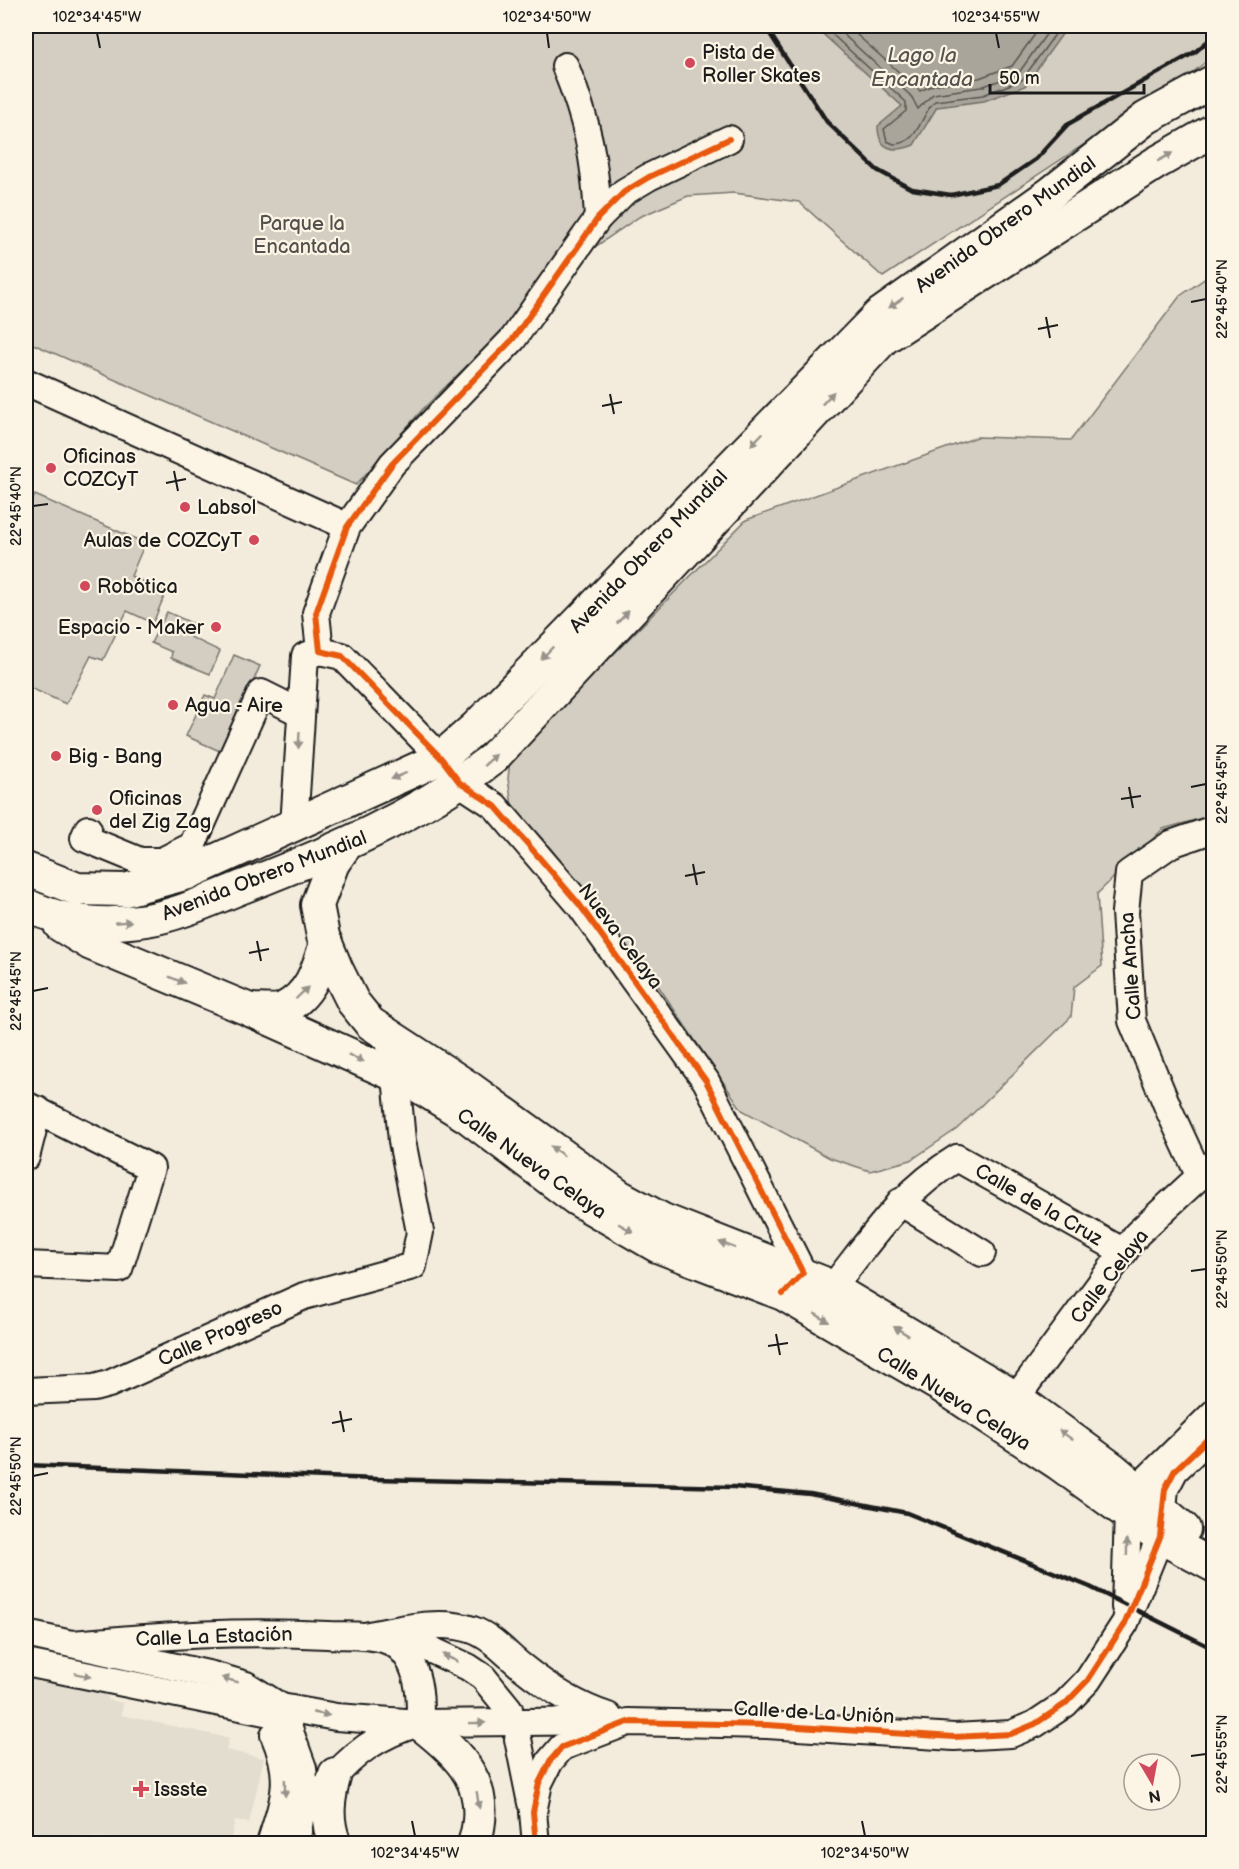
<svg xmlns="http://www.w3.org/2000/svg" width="1239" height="1869" viewBox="0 0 1239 1869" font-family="'Balsamiq Sans',sans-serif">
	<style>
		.built { fill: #e3ddcf }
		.green { fill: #d3cec1; stroke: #78756e; stroke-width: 1.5 }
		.water { fill: #aaa59b; stroke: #716e68; stroke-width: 1.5 }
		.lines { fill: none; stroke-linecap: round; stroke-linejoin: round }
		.shore { stroke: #55534f; stroke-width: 1.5 }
		.minor-casing { stroke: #1c1c1c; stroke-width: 30 }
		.major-casing { stroke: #1c1c1c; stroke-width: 36 }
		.minor { stroke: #fcf5e5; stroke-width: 26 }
		.major { stroke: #fcf5e5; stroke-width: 32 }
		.rail { stroke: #1c1c1c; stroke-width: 4.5 }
		.cycleway-casing { stroke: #fcf5e5; stroke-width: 10 }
		.cycleway { stroke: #e8590c; stroke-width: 6 }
		.oneway { fill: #97938b }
		.ticks { fill: none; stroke: #1c1c1c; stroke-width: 2 }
		.poi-dot { fill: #d1495b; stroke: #fcf5e5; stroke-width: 2 }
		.labels { text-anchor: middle; stroke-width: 4.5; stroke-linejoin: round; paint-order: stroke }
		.poi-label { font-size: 20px; fill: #1c1c1c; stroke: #fcf5e5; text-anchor: start }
		.park-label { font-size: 20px; fill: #53514e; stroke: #fcf5e5 }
		.street-label { font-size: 20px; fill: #1c1c1c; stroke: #fcf5e5 }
		.water-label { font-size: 21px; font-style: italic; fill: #55534f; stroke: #fcf5e5 }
		.neatline { fill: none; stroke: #1c1c1c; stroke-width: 2 }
		.ticks-label { font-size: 15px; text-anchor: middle; fill: #1c1c1c }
	</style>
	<rect width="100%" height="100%" fill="#f3ecdd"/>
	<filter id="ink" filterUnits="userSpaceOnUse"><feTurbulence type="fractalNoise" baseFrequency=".0167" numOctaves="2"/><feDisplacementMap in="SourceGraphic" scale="12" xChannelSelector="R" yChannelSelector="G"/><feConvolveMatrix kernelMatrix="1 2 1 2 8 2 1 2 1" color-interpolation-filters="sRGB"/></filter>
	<g filter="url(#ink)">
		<polygon class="built" points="26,1676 109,1693 108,1700 123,1703 121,1715 229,1738 226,1750 264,1758 249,1823 235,1820 230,1844 130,1844 128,1839 26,1834"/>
		<g class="green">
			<polygon points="26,26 1213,26 1214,55 1191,74 883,277 799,202 734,193 688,196 639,217 545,281 501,332 422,410 356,485 26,341"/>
			<polygon points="1213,273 1213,815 1163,829 1097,894 1102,966 1074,987 1071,1017 957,1129 911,1160 870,1171 830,1158 742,1110 657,984 547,844 512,806 508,779 510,759 746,520 977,437 1071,440 1180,296"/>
			<polygon points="35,495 145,543 131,576 166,592 153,623 127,611 103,660 91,656 66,704 26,686 26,514"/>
			<polygon points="167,612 194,624 188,636 220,651 210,674 171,658 172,652 151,643"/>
			<polygon points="234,655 260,666 222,752 186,736 205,695 215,699"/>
		</g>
		<path class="water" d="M814 26H1068L1025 86 984 101 937 107 914 145C894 153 878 150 878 126L902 106Z"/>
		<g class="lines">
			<g class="shore">
				<path d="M823 26 906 102V111L884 129 887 141 894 144C919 144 920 115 935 101L983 95 1022 80 1061 26"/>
				<polyline points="834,26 911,96 918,109 933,94 981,87 1018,74 1052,26"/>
				<polyline points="847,26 920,91 933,85 979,78 1012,66 1041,26"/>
			</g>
			<g class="minor-casing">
				<g id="minor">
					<path d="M565 66C588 122 595 159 598 218"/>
					<polyline points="26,382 342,524"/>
					<polyline points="320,651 342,656 441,758 460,783 495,806 579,904 706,1081 803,1273 794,1282"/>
					<polyline points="320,651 316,613 347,527 392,464 513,339 598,218 624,192 649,177 729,139"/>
					<polyline points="294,826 305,656 320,651"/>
					<polyline points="88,829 84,838 140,861 162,861 192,846 261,693 301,713"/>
					<polyline points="26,1105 151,1168 119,1269 26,1265"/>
					<polyline points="26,1157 38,1110"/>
					<polyline points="1200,1177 1169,1110 1132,1021 1125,912 1129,873 1171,844 1214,829"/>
					<polyline points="900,1202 982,1253"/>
					<path d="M832 1288C872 1238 901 1192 957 1158L1124 1252"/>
					<polyline points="26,1391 94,1388 109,1384 304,1296 413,1266 420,1232 402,1141 396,1076 388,1036"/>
					<polyline points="1016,1398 1137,1234 1212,1165"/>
					<polyline points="1125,1607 1128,1512 1137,1489 1214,1413"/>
					<polyline points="26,1634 212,1675 246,1685 281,1707 303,1768 305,1789 296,1844"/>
					<path d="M369 1635C402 1629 440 1619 473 1630 492 1637 506 1654 521 1666 547 1687 576 1706 608 1716"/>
					<polyline points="387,1640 412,1641 468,1667 483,1677 509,1709"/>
					<path d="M72 1644C157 1636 241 1630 327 1635 345 1636 368 1634 386 1640 418 1651 422 1695 419 1723"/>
					<polyline points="26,1663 265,1712 281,1707 336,1717 419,1723"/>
					<polyline points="518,1739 531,1803"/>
					<path d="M325 1788C351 1754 378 1735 419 1723L612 1721"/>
					<path d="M270 1844C284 1800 293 1779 274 1735"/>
					<polyline points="536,1844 533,1812 539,1783 550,1761 562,1747 628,1722 767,1725 954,1737 1011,1734 1035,1724 1065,1704 1088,1680 1125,1623 1160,1537 1165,1489 1175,1470 1214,1433"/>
				</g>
			</g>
			<g class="major-casing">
				<g id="major">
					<polyline points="345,846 333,863 317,905 323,936 337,970 353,1002 370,1023 468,1087 619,1196 663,1220 821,1282 1016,1398 1113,1469 1184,1529"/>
					<polyline points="26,869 77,889 125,890 188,873 441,758 476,727 879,315 1051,193 1146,118 1214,81"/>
					<path d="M26 905C64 923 104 927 146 920 179 915 214 898 245 886 332 852 417 816 492 759L884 338 1156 163 1214 130"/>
					<polyline points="60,925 91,944 250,1010 415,1084 468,1117 576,1199 657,1246 783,1294 941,1386 1059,1464 1160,1537 1214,1566"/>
					<path d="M250 1010C260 1010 275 1012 283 1009 311 995 318 969 326 943"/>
					<path d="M419 1723C461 1755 493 1786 474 1844"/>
					<path d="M335 1774C328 1799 325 1819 335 1844"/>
				</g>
			</g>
			<use href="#minor" class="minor"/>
			<use href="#major" class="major"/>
			<g class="rail">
				<polyline points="765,26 827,122 877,170 912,189 951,195 998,185 1036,159 1068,124 1195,52 1214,36"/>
				<polyline points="26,1465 375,1479 734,1487 810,1494 907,1513 1090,1587 1214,1649"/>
			</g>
			<g class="cycleway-casing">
				<g id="cycleway">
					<polyline points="729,139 649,177 624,192 598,218 513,339 392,464 347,527 316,613 320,651 342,656 441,758 460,783 495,806 579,904 706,1081 803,1273 783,1294"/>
					<polyline points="536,1844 533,1812 539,1783 550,1761 562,1747 628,1722 767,1725 954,1737 1011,1734 1035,1724 1065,1704 1088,1680 1125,1623 1160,1537 1165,1489 1175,1470 1214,1433"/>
				</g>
			</g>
			<use href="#cycleway" class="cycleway"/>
		</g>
		<defs><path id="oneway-solid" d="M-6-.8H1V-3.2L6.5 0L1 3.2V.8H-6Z" transform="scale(1.5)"/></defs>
		<g class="oneway">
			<use href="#oneway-solid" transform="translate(1165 157) rotate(-30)"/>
			<use href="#oneway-solid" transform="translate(896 303) rotate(145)"/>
			<use href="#oneway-solid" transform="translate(828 398) rotate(-47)"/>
			<use href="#oneway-solid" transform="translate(757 439) rotate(134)"/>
			<use href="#oneway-solid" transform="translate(623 617) rotate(-47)"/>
			<use href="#oneway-solid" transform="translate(547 653) rotate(134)"/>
			<use href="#oneway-solid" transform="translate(299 740) rotate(94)"/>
			<use href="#oneway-solid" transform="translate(490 760) rotate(-42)"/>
			<use href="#oneway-solid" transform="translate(399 776) rotate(157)"/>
			<use href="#oneway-solid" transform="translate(123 922) rotate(-5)"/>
			<use href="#oneway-solid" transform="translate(177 980) rotate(23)"/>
			<use href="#oneway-solid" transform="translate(302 993) rotate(-44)"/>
			<use href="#oneway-solid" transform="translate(356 1058) rotate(24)"/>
			<use href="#oneway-solid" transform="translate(557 1151) rotate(-144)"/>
			<use href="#oneway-solid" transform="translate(626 1228) rotate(30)"/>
			<use href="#oneway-solid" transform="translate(727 1245) rotate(-159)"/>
			<use href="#oneway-solid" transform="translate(822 1318) rotate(31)"/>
			<use href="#oneway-solid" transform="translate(901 1331) rotate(-149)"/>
			<use href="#oneway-solid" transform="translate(1066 1435) rotate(-144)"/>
			<use href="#oneway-solid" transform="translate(1127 1547) rotate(-89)"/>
			<use href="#oneway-solid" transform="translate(450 1658) rotate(-154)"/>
			<use href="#oneway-solid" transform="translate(83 1675) rotate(12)"/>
			<use href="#oneway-solid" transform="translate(230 1680) rotate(-164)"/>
			<use href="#oneway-solid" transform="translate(321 1714) rotate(11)"/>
			<use href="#oneway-solid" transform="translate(477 1723) rotate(-1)"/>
			<use href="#oneway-solid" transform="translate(285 1788) rotate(89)"/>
			<use href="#oneway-solid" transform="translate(478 1800) rotate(81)"/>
		</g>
	</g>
	<path class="ticks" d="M97 33 100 48M547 33 549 48M996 33 999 48M1191 302 1206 299M1046 317 1050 338M1038 329 1058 325M610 394 614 414M602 406 622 402M174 471 178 491M166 483 186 479M33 506 48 504M1129 787 1133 808M1191 787 1206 784M1121 799 1141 796M693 864 697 885M685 876 705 872M257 941 261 961M249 953 269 949M33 991 48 988M1191 1271 1206 1269M776 1334 780 1355M768 1346 788 1343M340 1411 344 1432M332 1423 352 1419M33 1476 48 1473M1191 1756 1206 1754M412 1821 415 1836M862 1821 865 1836"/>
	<g class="poi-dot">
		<circle cx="690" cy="63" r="6"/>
		<circle cx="51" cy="468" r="6"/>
		<circle cx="185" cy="507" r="6"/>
		<circle cx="254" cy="540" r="6"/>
		<circle cx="85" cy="586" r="6"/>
		<circle cx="216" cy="627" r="6"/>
		<circle cx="173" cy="705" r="6"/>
		<circle cx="56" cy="756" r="6"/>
		<circle cx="97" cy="810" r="6"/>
		<path d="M138 1780h6v6h6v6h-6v6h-6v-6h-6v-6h6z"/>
	</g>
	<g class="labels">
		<g class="poi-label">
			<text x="702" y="59">Pista de<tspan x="702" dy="23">Roller Skates</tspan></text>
			<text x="63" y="463">Oficinas<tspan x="63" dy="23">COZCyT</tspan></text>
			<text x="197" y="514">Labsol</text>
			<text x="242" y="547" text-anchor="end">Aulas de COZCyT</text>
			<text x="97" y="593">Robótica</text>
			<text x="204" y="634" text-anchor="end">Espacio - Maker</text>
			<text x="185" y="712">Agua - Aire</text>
			<text x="68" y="763">Big - Bang</text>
			<text x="109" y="805">Oficinas<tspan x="109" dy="23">del Zig Zag</tspan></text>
			<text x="154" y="1796">Issste</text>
		</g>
		<g class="park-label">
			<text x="302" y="230">Parque la<tspan x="302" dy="23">Encantada</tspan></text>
		</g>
		<g class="street-label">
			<text transform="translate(1005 224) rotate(-36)" y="7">Avenida Obrero Mundial</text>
			<text transform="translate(648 551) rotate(-46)" y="7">Avenida Obrero Mundial</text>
			<text transform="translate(264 875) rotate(-21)" y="7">Avenida Obrero Mundial</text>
			<text transform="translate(621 936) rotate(53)" y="7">Nueva Celaya</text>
			<text transform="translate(1130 966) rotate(-94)" y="7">Calle Ancha</text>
			<text transform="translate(532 1163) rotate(35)" y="7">Calle Nueva Celaya</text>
			<text transform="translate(1039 1204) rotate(30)" y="7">Calle de la Cruz</text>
			<text transform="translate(1109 1276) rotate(-52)" y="7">Calle Celaya</text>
			<text transform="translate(220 1333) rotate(-24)" y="7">Calle Progreso</text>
			<text transform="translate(954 1398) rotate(32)" y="7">Calle Nueva Celaya</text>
			<text transform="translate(214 1636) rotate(-2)" y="7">Calle La Estación</text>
			<text transform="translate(814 1712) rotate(3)" y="7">Calle de La Unión</text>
		</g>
		<g class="water-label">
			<text x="922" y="62">Lago la<tspan x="922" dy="24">Encantada</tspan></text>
		</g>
	</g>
	<rect width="1239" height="1869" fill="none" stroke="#fcf5e5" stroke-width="66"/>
	<g transform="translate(1152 1782) rotate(170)"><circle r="28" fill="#fcf5e5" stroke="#a29e95" stroke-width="1.5"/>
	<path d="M0-4.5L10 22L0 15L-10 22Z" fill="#d1495b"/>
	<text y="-9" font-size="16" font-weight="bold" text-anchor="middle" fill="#1c1c1c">N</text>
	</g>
	<path d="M990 84v9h154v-9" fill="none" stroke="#1c1c1c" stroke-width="3"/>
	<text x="999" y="84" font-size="18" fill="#1c1c1c" stroke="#fcf5e5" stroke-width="4.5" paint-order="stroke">50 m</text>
	<rect x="33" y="33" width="1173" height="1803" class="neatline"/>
	<g class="ticks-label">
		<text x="97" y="22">102°34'45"W</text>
		<text x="547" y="22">102°34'50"W</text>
		<text x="996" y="22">102°34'55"W</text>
		<text transform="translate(1222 299) rotate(-90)" y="5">22°45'40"N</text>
		<text transform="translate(16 506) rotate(-90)" y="5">22°45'40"N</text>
		<text transform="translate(1222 784) rotate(-90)" y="5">22°45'45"N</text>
		<text transform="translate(16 991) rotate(-90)" y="5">22°45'45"N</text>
		<text transform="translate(1222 1269) rotate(-90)" y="5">22°45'50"N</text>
		<text transform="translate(16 1476) rotate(-90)" y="5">22°45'50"N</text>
		<text transform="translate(1222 1754) rotate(-90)" y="5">22°45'55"N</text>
		<text x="415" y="1858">102°34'45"W</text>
		<text x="865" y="1858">102°34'50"W</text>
	</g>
</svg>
